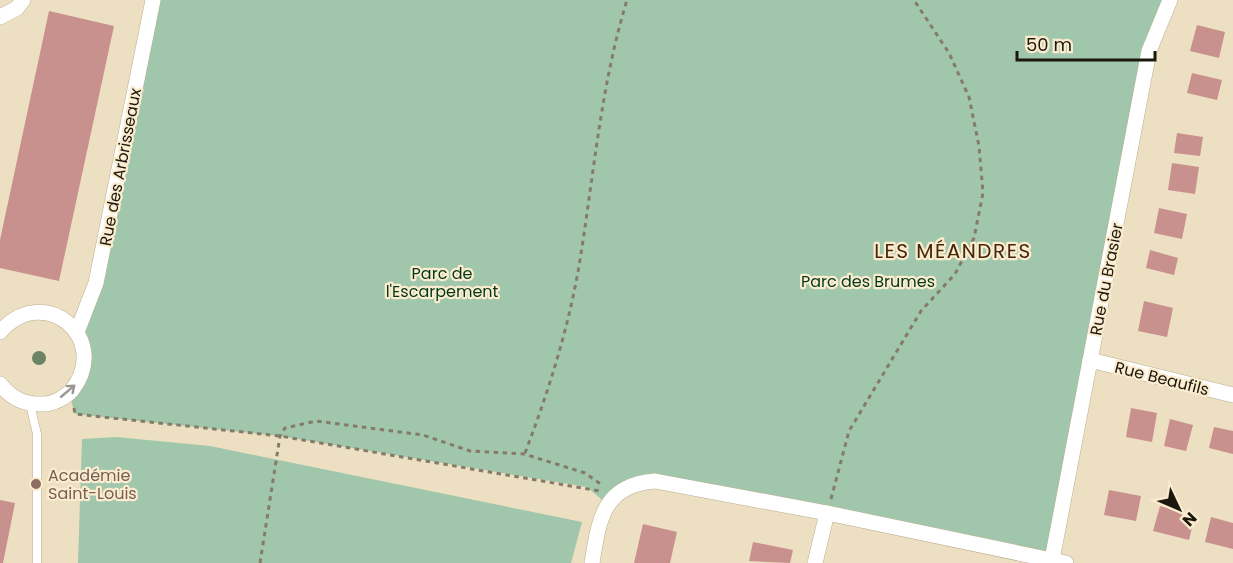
<svg xmlns="http://www.w3.org/2000/svg" width="1233" height="563" viewBox="0 0 1233 563" font-family="Poppins,sans-serif">
	<style>
		.green { fill: #a0c7ab }
		.building { fill: #c9918d }
		.lines { fill: none; stroke-linecap: round; stroke-linejoin: round }
		.lane-casing { stroke: #bbae92; stroke-width: 9 }
		.street-casing { stroke: #bbae92; stroke-width: 16 }
		.path { stroke: #857b68; stroke-width: 3; stroke-dasharray: 4.5 4.5; stroke-linecap: butt }
		.lane { stroke: #fff; stroke-width: 8 }
		.street { stroke: #fff; stroke-width: 15 }
		.tree { fill: #6b8466 }
		.oneway { stroke: #999793 }
		.education-dot { fill: #8d6e63; stroke: #fbeccf; stroke-width: 2 }
		.labels { text-anchor: middle; stroke-width: 4.5; stroke-linejoin: round; paint-order: stroke }
		.street-label { font-size: 16px; fill: #1d180e; stroke: #fbeccf }
		.park-label { font-size: 16px; fill: #00391a; stroke: #fbeccf }
		.education-label { font-size: 16px; fill: #785e54; stroke: #fbeccf; text-anchor: start }
		.quarter-label { font-size: 20px; letter-spacing: 1.5px; fill: #44270a; stroke: #fbeccf }
	</style>
	<rect width="100%" height="100%" fill="#eddfc2"/>
	<g class="green">
		<polygon points="153,0 1170,0 1161,19 1052,560 655,481 607,504 587,487 280,436 75,414 69,393 79,380 77,332"/>
		<polygon points="116,437 210,446 582,522 571,563 78,563 82,439"/>
	</g>
	<g class="building">
		<polygon points="49,11 114,26 59,281 0,268 0,240"/>
		<polygon points="1197,25 1225,32 1219,58 1190,51"/>
		<polygon points="1192,73 1222,80 1217,100 1187,93"/>
		<polygon points="1177,133 1203,137 1200,156 1174,153"/>
		<polygon points="1172,163 1199,167 1195,194 1168,190"/>
		<polygon points="1159,208 1187,214 1182,239 1154,233"/>
		<polygon points="1150,250 1178,258 1174,275 1146,268"/>
		<polygon points="1144,301 1173,308 1167,337 1138,331"/>
		<polygon points="1131,408 1157,413 1152,442 1126,437"/>
		<polygon points="1170,419 1193,425 1186,451 1164,446"/>
		<polygon points="1214,427 1233,431 1233,454 1209,448"/>
		<polygon points="1109,490 1141,496 1136,521 1104,515"/>
		<polygon points="0,500 15,503 3,563 0,563"/>
		<polygon points="1160,506 1195,515 1189,540 1153,531"/>
		<polygon points="1211,517 1233,523 1233,549 1205,542"/>
		<polygon points="643,524 677,532 670,563 634,563"/>
		<polygon points="753,542 793,550 790,563 749,561"/>
	</g>
	<g class="lines">
		<g class="lane-casing">
			<polyline id="lane" points="30,404 37,434 37,563"/>
		</g>
		<g class="street-casing">
			<g id="street">
				<polyline points="0,17 17,8 23,0"/>
				<path d="M0 332C44 281 112 339 72 390 66 397 53 404 44 404 25 405 12 399 0 384"/>
				<polyline points="77,332 96,283 153,0"/>
				<polyline points="1090,360 1233,395"/>
				<polyline points="1052,560 1149,51 1170,0"/>
				<path d="M592 563C599 519 603 485 655 481L827 513 1066 563"/>
				<polyline points="815,563 827,513"/>
			</g>
		</g>
		<g class="path">
			<polyline points="74,408 75,414 280,436 600,491"/>
			<path d="M525 453C549 390 569 327 580 260 594 173 601 85 627 0"/>
			<polyline points="831,499 849,431 921,311 955,274 974,238 983,193 979,146 969,97 949,53 914,0"/>
			<polyline points="260,563 280,436 285,428 316,421 423,435 470,451 524,454 585,473 602,485"/>
		</g>
		<use href="#lane" class="lane"/>
		<use href="#street" class="street"/>
	</g>
	<circle class="tree" cx="39" cy="358" r="7"/>
	<defs><path id="oneway-shaft" d="M-6 0H5M1.5-3L5.5 0L1.5 3" fill="none" stroke-width="1.6" stroke-linecap="round" stroke-linejoin="round" transform="scale(1.5)"/></defs>
	<use class="oneway" href="#oneway-shaft" transform="translate(68 391) rotate(-40)"/>
	<circle class="education-dot" cx="36" cy="484" r="6"/>
	<g class="labels">
		<g class="street-label">
			<text transform="translate(120 167) rotate(-79)" y="6">Rue des Arbrisseaux</text>
			<text transform="translate(1106 279) rotate(-79)" y="6">Rue du Brasier</text>
			<text transform="translate(1162 378) rotate(14)" y="6">Rue Beaufils</text>
		</g>
		<g class="park-label">
			<text x="442" y="279">Parc de<tspan x="442" dy="18">l'Escarpement</tspan></text>
			<text x="868" y="287">Parc des Brumes</text>
		</g>
		<g class="education-label">
			<text x="48" y="481">Académie<tspan x="48" dy="18">Saint-Louis</tspan></text>
		</g>
		<g class="quarter-label">
			<text x="953" y="258">LES MÉANDRES</text>
		</g>
	</g>
	<g transform="translate(1179 509) rotate(134)" stroke="#fbeccf" stroke-width="4.5" paint-order="stroke">
	<path d="M0-4.5L10 22L0 15L-10 22Z" fill="#1d180e"/>
	<text y="-9" font-size="16" font-weight="bold" text-anchor="middle" fill="#1d180e">N</text>
	</g>
	<path d="M1017 51v9h138v-9" fill="none" stroke="#1d180e" stroke-width="3"/>
	<text x="1026" y="51" font-size="18" fill="#1d180e" stroke="#fbeccf" stroke-width="4.5" paint-order="stroke">50 m</text>
</svg>
